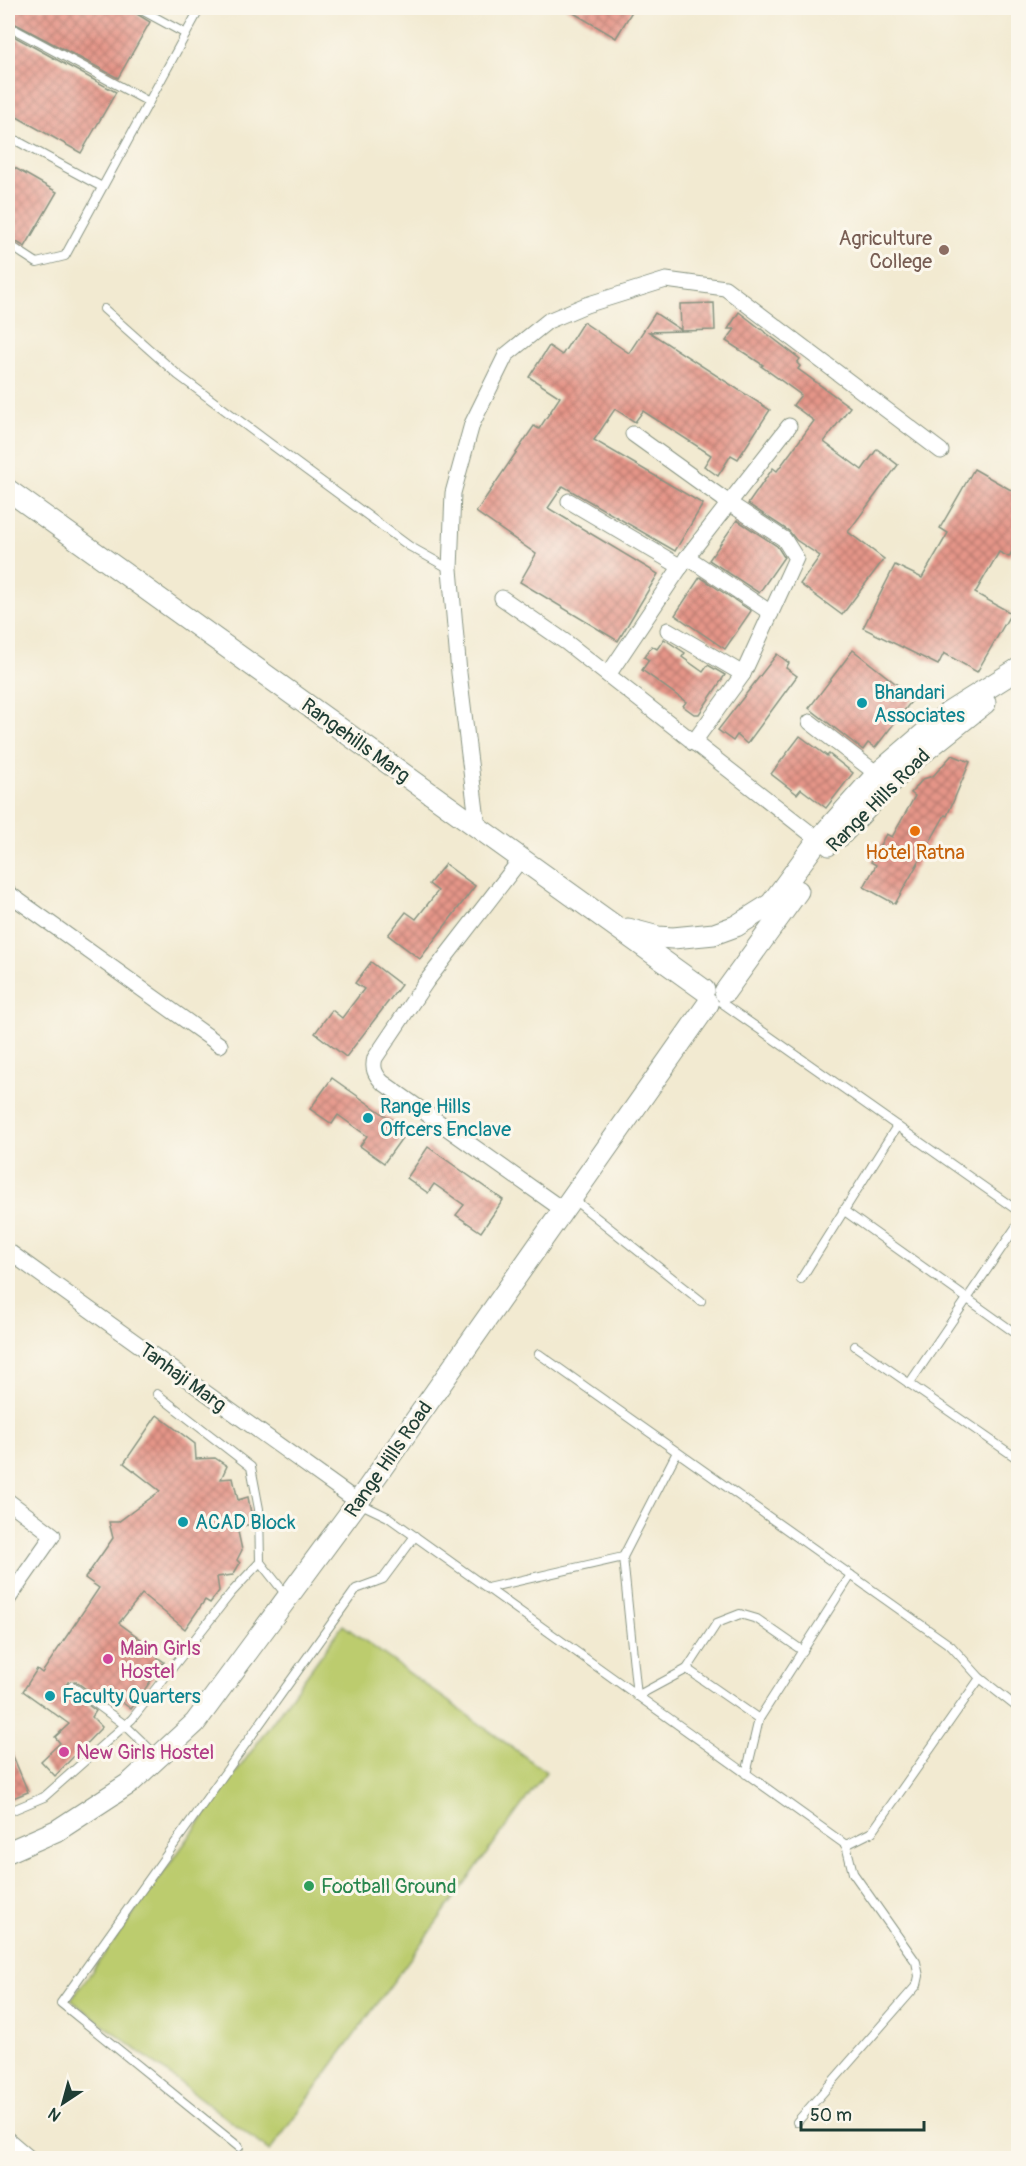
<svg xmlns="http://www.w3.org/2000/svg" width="1026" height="2166" viewBox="0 0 1026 2166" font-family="Pangolin,sans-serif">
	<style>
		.grass { fill: #bccc6e; stroke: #6e8451; stroke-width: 1.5 }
		.building { fill: url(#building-cross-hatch) }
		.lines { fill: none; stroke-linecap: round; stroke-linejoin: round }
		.lane-casing { stroke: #889482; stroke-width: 10 }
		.street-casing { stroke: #889482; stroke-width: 17 }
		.secondary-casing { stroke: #889482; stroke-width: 23 }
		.lane { stroke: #fff; stroke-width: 8 }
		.street { stroke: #fff; stroke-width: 15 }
		.secondary { stroke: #fff; stroke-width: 21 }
		.education-dot { fill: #8d6e63; stroke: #fbf7ec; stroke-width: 2 }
		.culture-dot { fill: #0f9aa8; stroke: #fbf7ec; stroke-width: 2 }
		.food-dot { fill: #e8710a; stroke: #fbf7ec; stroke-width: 2 }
		.hotel-dot { fill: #d1479c; stroke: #fbf7ec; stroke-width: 2 }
		.leisure-dot { fill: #2e9e5b; stroke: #fbf7ec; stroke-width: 2 }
		.labels { text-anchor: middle; stroke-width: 6; stroke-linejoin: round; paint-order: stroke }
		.education-label { font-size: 20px; fill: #785e54; stroke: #fbf7ec; text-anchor: end }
		.culture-label { font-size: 20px; fill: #0d838f; stroke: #fbf7ec; text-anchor: start }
		.street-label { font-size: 20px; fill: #1f3d34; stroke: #fbf7ec }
		.food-label { font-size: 20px; fill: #c56008; stroke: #fbf7ec }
		.hotel-label { font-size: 20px; fill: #b23c85; stroke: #fbf7ec; text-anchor: start }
		.leisure-label { font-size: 20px; fill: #27864d; stroke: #fbf7ec; text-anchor: start }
	</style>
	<defs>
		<pattern id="building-cross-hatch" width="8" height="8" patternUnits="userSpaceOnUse" patternTransform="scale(1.5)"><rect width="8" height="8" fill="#e59588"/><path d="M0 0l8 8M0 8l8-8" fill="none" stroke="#b97b70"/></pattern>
	</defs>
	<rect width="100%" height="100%" fill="#fbf7ec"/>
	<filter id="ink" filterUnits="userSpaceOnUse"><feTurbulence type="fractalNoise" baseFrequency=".0167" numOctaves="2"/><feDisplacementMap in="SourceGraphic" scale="12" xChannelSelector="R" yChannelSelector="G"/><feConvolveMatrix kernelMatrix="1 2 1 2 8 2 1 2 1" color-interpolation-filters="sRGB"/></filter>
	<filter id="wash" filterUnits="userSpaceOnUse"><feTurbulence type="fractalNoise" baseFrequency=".008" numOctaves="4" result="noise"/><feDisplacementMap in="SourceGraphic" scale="24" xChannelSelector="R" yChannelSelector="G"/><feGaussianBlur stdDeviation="1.35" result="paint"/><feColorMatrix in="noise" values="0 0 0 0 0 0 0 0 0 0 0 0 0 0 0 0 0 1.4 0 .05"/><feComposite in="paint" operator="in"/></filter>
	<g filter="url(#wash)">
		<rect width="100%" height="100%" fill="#f2ead1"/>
		<polygon class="grass" points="343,1625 546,1772 270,2151 71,2000"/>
		<g id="blocks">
			<g class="building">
				<polygon points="8,8 132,8 135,13 150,22 118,78 8,20"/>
				<polygon points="565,8 634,8 616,38"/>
				<polygon points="8,33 116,92 81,153 8,112"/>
				<polygon points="8,164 57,192 25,247 8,237"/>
				<polygon points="714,303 715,330 649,332 770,410 738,459 731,455 718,476 704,466 711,455 643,411 635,422 615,409 594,440 703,504 675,551 563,486 548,508 658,574 618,641 520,582 536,554 476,512 534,426 539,429 560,397 529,377 549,346 562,355 583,322 629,353 655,313 681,330 680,304"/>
				<polygon points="739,312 800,359 797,363 800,366 798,369 850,407 824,442 862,470 877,449 898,465 848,532 884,559 842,615 800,584 820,556 796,540 789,531 748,504 773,468 777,471 814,421 793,405 801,395 761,366 763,365 726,341 735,329 728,329"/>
				<polygon points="974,469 1018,494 1018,540 1009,557 999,552 975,593 1011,613 977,672 944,653 938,665 863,628 895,565 922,578 948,533 940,528"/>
				<polygon points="737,520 777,546 784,557 759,593 709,560"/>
				<polygon points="700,577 751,611 725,649 675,615"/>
				<polygon points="664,639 685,653 682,657 703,672 708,665 725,675 699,714 694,714 683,706 686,702 642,670 649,660 644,657 652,646 657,649"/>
				<polygon points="853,650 914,698 875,748 868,743 863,750 809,708"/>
				<polygon points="777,654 789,663 786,668 797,676 747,744 737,735 733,741 718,730"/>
				<polygon points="800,736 827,756 829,754 853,773 826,808 801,789 797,794 771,774"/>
				<polygon points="952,755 970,762 947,816 945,815 895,904 864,887 876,865 871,862 886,834 892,837 915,796 911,793 923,779 933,776"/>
				<polygon points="445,864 475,886 420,959 388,935 406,912 416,919 438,891 429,884"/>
				<polygon points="371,962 401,985 346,1057 315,1033 332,1010 342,1018 364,989 355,983"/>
				<polygon points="332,1078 407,1131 384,1163 360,1146 367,1136 338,1115 332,1124 310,1109"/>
				<polygon points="428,1147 503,1200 481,1232 456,1215 464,1205 434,1184 428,1193 407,1178"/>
				<polygon points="157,1415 195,1444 196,1459 215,1458 227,1466 221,1479 233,1478 238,1500 248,1497 253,1524 237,1527 242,1550 237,1560 240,1563 233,1575 217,1577 219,1591 210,1603 205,1600 185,1629 142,1594 119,1623 153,1648 150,1652 164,1662 131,1709 111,1694 104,1702 75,1681 68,1682 66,1686 68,1690 96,1711 92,1717 102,1727 55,1776 41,1761 60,1743 55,1737 69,1724 23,1691 37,1669 42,1673 99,1588 85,1578 113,1538 109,1522 118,1522 160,1491 124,1463"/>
				<polygon points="8,1744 28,1792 8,1800"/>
			</g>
		</g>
	</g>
	<g filter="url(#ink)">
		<use href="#blocks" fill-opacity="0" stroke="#889482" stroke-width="1.5"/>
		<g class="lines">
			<g class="lane-casing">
				<g id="lane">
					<polyline points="138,8 186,34"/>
					<polyline points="8,26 149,102"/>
					<polyline points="8,136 102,187"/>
					<polyline points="8,244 37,263 65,256 200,8"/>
					<polyline points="104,309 178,375 264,439 409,546 450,569"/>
					<polyline points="722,1003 1018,1211"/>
					<polyline points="573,1199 701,1301"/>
					<polyline points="843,1210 1018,1335"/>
					<polyline points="801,1279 897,1126"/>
					<polyline points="855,1346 1018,1459"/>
					<polyline points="539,1354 951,1646 980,1678 1018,1708"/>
					<polyline points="909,1384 1018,1224"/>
					<polyline points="157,1394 251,1467 259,1509 260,1562 287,1596"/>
					<polyline points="677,1452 623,1557 637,1696 687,1669 759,1719"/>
					<polyline points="361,1504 388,1517 846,1845 853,1873 916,1962 919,1976 917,1985 797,2122"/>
					<polyline points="487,1588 623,1557"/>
					<polyline points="687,1669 717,1623 740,1614 757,1619 803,1651"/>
					<polyline points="72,1686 125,1725 157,1756"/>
					<polyline points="746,1774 759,1719 851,1575"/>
					<polyline points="8,1812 44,1797 132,1719 231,1593 260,1562"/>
					<polyline points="846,1845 872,1832 980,1678"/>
					<polyline points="239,2147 61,2003 356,1589 383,1579 415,1536"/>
				</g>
			</g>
			<g class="street-casing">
				<g id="street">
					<polyline points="633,434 729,503 784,539 796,558 743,674 693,743"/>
					<polyline points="569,501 681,567"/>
					<polyline points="687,557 771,613"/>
					<polyline points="502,598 567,643 829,848"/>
					<polyline points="668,630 743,674"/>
					<polyline points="608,675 687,557 789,426"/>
					<polyline points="810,722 885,780"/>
					<polyline points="478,828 459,673 450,569 453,493 472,424 506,355 548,321 586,305 666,280 725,288 941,451"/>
					<path d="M521 859 426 982 375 1058C372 1068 375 1074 382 1082L563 1210"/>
					<polyline points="8,893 220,1045"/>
					<polyline points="8,1251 358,1502"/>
					<polyline points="8,1501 53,1535 8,1599"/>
					<polyline points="8,2140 29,2158"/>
				</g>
			</g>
			<g class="secondary-casing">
				<g id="secondary">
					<polyline points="8,490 704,990"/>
					<polyline points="840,836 911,762 985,703"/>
					<polyline points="628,929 658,937 673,938 714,934 736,926 771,904 818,840 877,774 948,713 1018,669"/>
					<polyline points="725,992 798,891"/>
					<polyline points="8,1852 58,1830 130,1783 195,1723 358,1502 708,1004"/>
				</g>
			</g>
			<use href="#lane" class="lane"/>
			<use href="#street" class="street"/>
			<use href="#secondary" class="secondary"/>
		</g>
	</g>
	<circle class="education-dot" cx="944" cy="250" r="6"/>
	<g class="culture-dot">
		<circle cx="862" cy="703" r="6"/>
		<circle cx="368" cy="1118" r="6"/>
		<circle cx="183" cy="1522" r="6"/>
		<circle cx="50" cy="1696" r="6"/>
	</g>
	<circle class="food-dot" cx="915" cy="831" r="6"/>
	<g class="hotel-dot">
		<circle cx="108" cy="1659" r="6"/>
		<circle cx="64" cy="1752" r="6"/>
	</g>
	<circle class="leisure-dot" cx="309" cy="1886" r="6"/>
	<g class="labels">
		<g class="education-label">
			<text x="932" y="245">Agriculture<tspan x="932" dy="23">College</tspan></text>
		</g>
		<g class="culture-label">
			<text x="874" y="699">Bhandari<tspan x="874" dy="23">Associates</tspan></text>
			<text x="380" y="1113">Range Hills<tspan x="380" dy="23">Offcers Enclave</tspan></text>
			<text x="195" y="1529">ACAD Block</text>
			<text x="62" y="1703">Faculty Quarters</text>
		</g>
		<g class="street-label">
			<text transform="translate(356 740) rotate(36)" y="7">Rangehills Marg</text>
			<text transform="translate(878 800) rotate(-45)" y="7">Range Hills Road</text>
			<text transform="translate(183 1377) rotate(36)" y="7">Tanhaji Marg</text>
			<text transform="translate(388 1459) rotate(-55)" y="7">Range Hills Road</text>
		</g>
		<g class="food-label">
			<text x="915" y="859">Hotel Ratna</text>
		</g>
		<g class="hotel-label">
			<text x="120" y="1655">Main Girls<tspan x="120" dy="23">Hostel</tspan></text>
			<text x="76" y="1759">New Girls Hostel</text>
		</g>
		<g class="leisure-label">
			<text x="321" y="1893">Football Ground</text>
		</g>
	</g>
	<rect width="1026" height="2166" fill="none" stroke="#fbf7ec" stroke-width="30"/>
	<g transform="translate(63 2103) rotate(216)" stroke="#fbf7ec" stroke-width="4.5" paint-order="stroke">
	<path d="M0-4.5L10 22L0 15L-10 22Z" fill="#1f3d34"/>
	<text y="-9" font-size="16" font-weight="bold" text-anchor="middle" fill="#1f3d34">N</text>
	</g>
	<path d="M801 2121v9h123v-9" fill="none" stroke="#1f3d34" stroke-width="3"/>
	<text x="810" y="2121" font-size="18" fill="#1f3d34" stroke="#fbf7ec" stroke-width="4.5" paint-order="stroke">50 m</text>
</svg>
